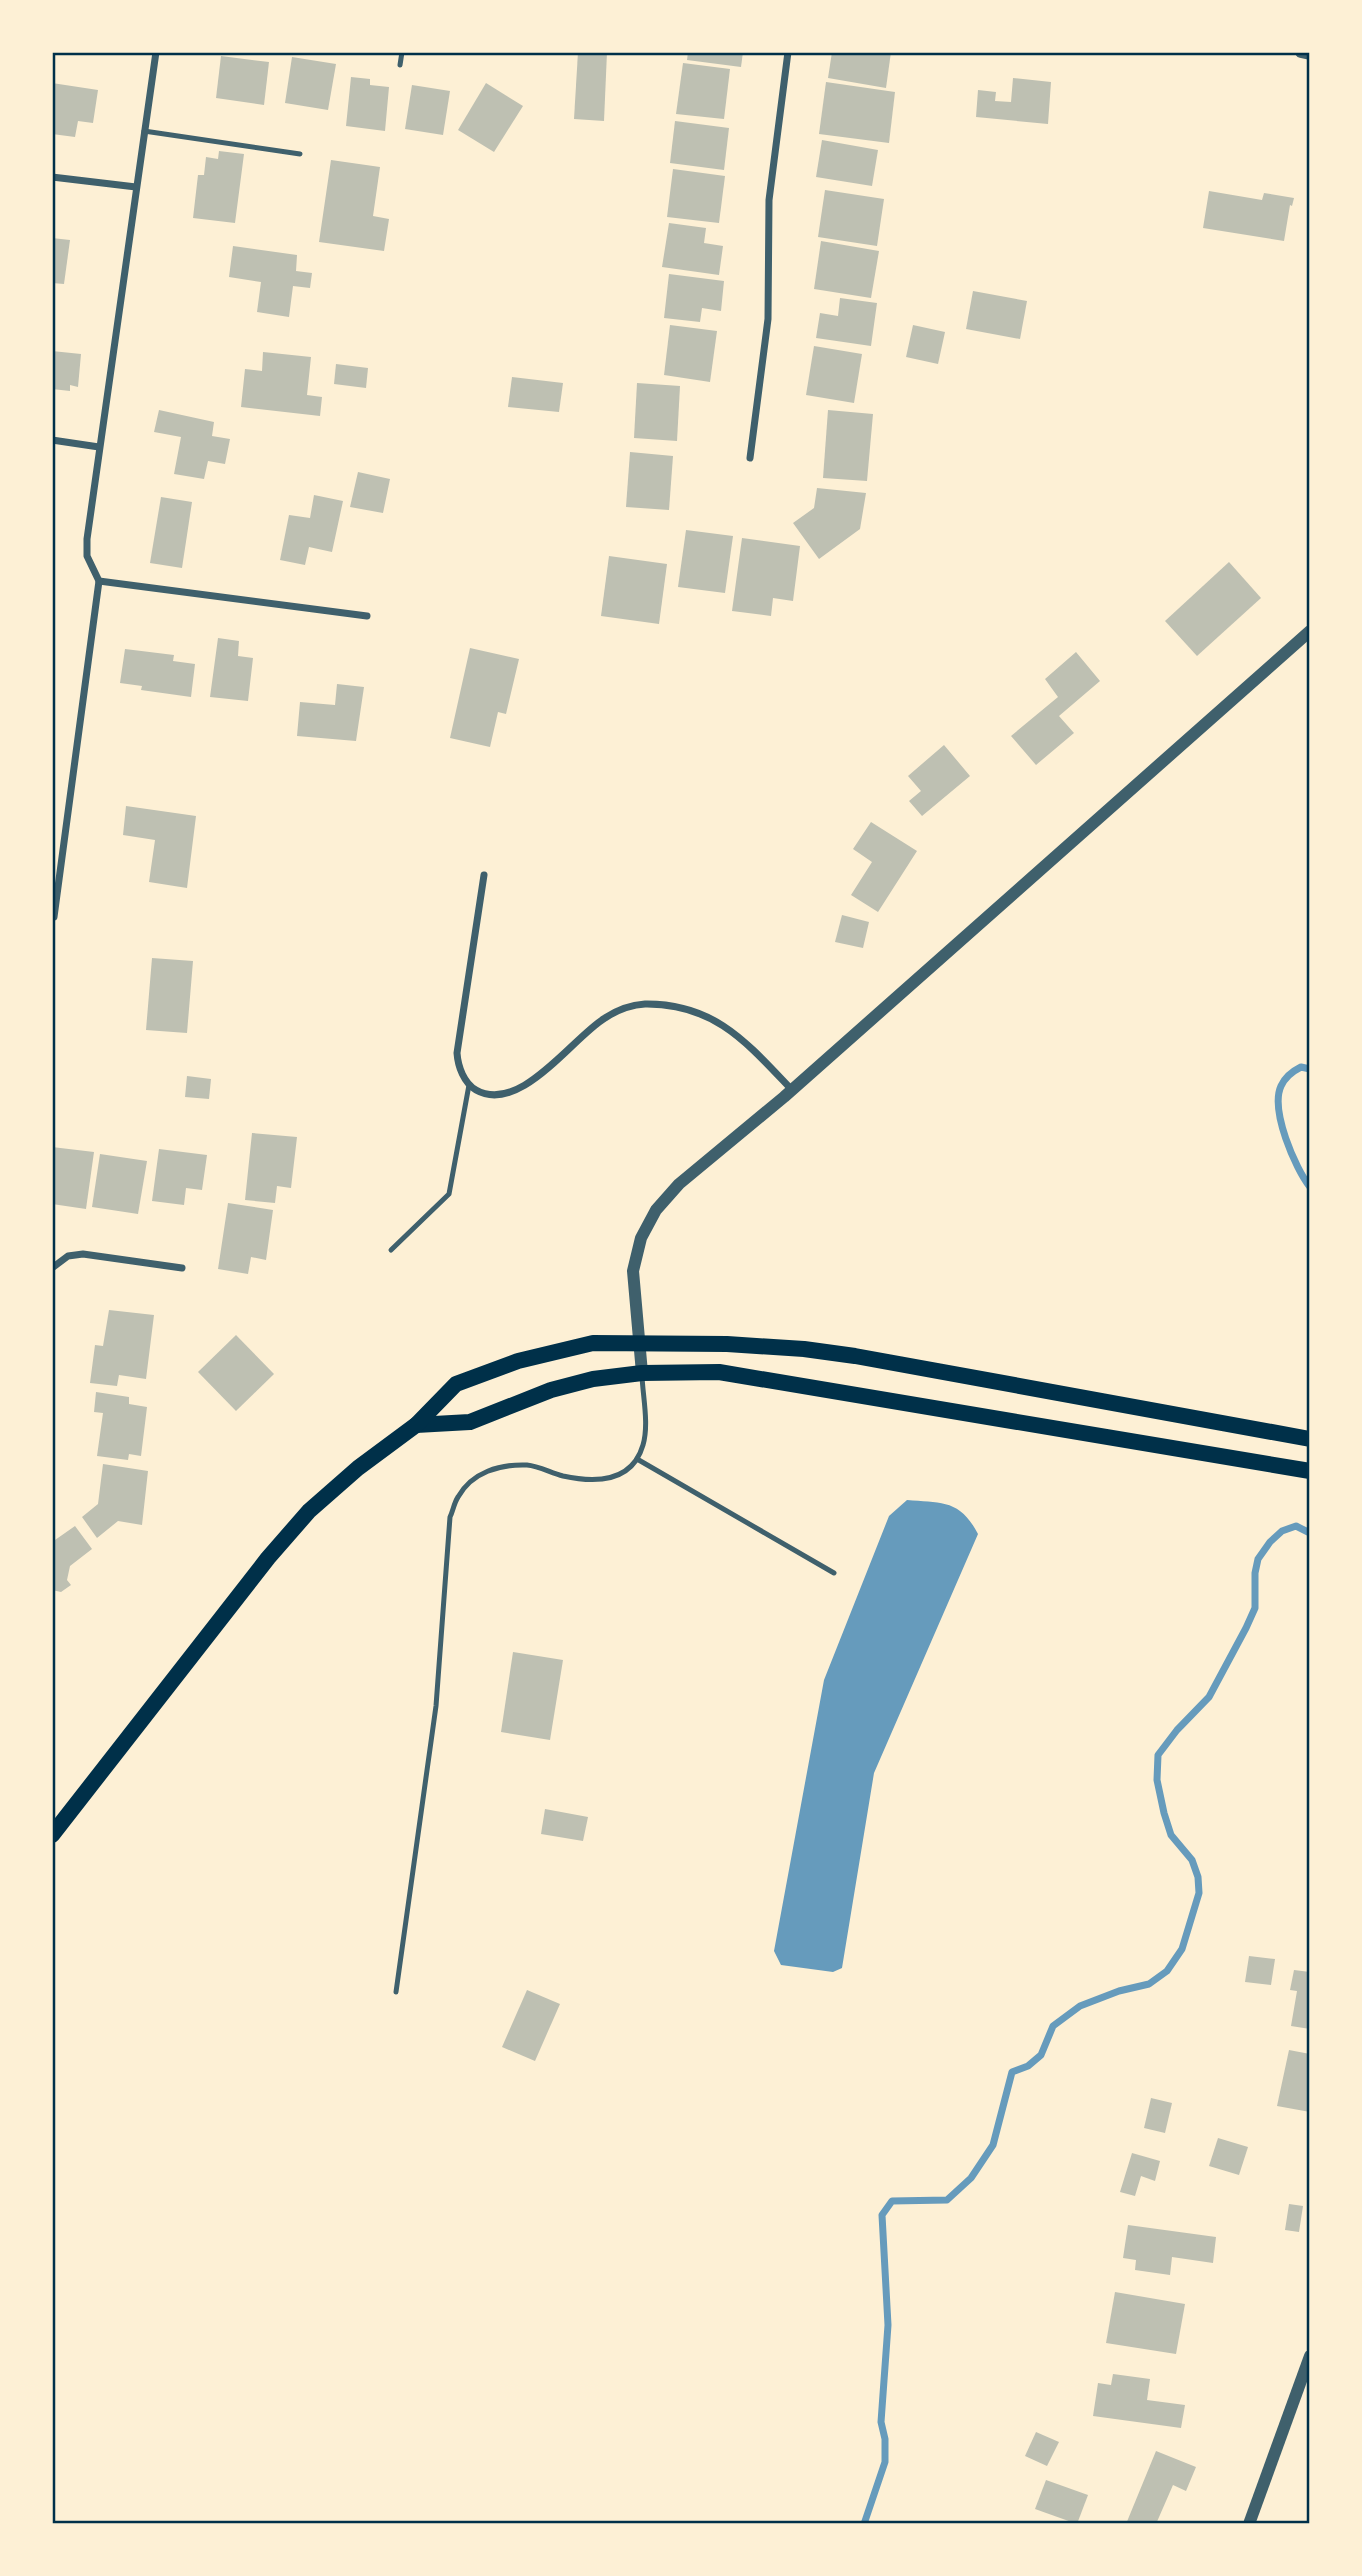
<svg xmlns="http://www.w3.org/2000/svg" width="1362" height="2576" viewBox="0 0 1362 2576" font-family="Signika,sans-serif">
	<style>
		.water { fill: #669bbc }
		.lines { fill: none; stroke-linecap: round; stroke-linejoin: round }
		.stream { stroke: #669bbc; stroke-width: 7 }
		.building { fill: #bec0b2 }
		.service { stroke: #3f606c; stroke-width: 5 }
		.minor { stroke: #3f606c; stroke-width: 7 }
		.tertiary { stroke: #3f606c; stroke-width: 12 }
		.primary { stroke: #003049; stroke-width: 16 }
		.neatline { fill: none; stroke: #003049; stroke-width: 2.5 }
	</style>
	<rect width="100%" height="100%" fill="#fdf0d5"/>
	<path class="water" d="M907 1500C941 1503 960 1499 978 1534L874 1773 842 1968 833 1972 781 1965 774 1951 824 1680 889 1516Z"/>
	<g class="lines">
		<g class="stream">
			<path d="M1310 1069 1301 1067C1293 1071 1285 1077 1281 1086 1270 1110 1295 1168 1310 1187"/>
			<polyline points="864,2524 885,2462 885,2439 881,2422 888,2325 882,2215 892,2201 947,2200 971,2178 993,2145 1012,2072 1028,2066 1041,2055 1053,2026 1080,2006 1119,1991 1149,1984 1167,1971 1182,1949 1199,1893 1198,1877 1192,1860 1171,1835 1164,1813 1157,1780 1158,1755 1177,1730 1209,1697 1246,1628 1255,1608 1255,1573 1258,1559 1270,1542 1282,1531 1296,1526 1310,1533"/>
		</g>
	</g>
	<g class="building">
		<polygon points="578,52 607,52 604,121 574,119"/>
		<polygon points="688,52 743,52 741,67 687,60"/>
		<polygon points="832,52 891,52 886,88 828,78"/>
		<polygon points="221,56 269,62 264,105 216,98"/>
		<polygon points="292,57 336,64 328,110 285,103"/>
		<polygon points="683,63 730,69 724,119 676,114"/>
		<polygon points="351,77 370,79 370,85 389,87 385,131 346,126"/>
		<polygon points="1013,78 1051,82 1048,124 976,117 978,90 996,92 995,101 1011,102"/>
		<polygon points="826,82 895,92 889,143 819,134"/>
		<polygon points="52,83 98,90 93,123 78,121 75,137 52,134"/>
		<polygon points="486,83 523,106 494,152 458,130"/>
		<polygon points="412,85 450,91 443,135 405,129"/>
		<polygon points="675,121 729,128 724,170 670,163"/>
		<polygon points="822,140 878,150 872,186 816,177"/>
		<polygon points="219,151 244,154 235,223 193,218 198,175 204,175 206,157 218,159"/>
		<polygon points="331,160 380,167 373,216 389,219 384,251 319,242"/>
		<polygon points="673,169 725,176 719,223 667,217"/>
		<polygon points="825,190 884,199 877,246 818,237"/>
		<polygon points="1209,191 1262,200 1264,193 1294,198 1292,206 1290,205 1284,241 1203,228"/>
		<polygon points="669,223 706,228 704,243 723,246 719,275 662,267"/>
		<polygon points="52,238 70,240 64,284 52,283"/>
		<polygon points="821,241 879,251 871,298 814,289"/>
		<polygon points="233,246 297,255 296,271 312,273 310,288 293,286 289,317 257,312 261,282 229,277"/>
		<polygon points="669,274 724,281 721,311 702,308 700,322 664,318"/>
		<polygon points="973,291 1027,301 1020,339 966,329"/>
		<polygon points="840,298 877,303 871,346 816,338 820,313 838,316"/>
		<polygon points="670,325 717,331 710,382 664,375"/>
		<polygon points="913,325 945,332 938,364 906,357"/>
		<polygon points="814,346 862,354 854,403 806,395"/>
		<polygon points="52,351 81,354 78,387 70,385 70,391 52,389"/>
		<polygon points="263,352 311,357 307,395 322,397 320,416 241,407 245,369 262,371"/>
		<polygon points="336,364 368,368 366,388 334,384"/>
		<polygon points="512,377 563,383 559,412 508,407"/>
		<polygon points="637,383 680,386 677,441 634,438"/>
		<polygon points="159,410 214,422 212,436 230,439 225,464 208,461 204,479 174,474 181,437 154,432"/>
		<polygon points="828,410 873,414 867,481 823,478"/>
		<polygon points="630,452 673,456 669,510 626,507"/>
		<polygon points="358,472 390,479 383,513 350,507"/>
		<polygon points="817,488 866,493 860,529 819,559 793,523 814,508"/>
		<polygon points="314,495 343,501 332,552 309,547 305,565 280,560 289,515 310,518"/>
		<polygon points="161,497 192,502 182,568 150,563"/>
		<polygon points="686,530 733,536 725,593 678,587"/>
		<polygon points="742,538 800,546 793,601 773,598 771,616 732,611"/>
		<polygon points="609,556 667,564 659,624 601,616"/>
		<polygon points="1229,562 1261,598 1197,656 1165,621"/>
		<polygon points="218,638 239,641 238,656 253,658 248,701 210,697"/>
		<polygon points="470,648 519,659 506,714 498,712 490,747 450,738"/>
		<polygon points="125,649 174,655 173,661 195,664 191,697 141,690 142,686 120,683"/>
		<polygon points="1076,652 1100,681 1059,716 1074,733 1036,765 1011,736 1058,697 1045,679"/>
		<polygon points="337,684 364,687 356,741 297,736 300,702 335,705"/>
		<polygon points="944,745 970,776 922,816 909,801 921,791 908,776"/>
		<polygon points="126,806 196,816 187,888 149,882 155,840 123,835"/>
		<polygon points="871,822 917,851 878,912 851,895 872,862 853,849"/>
		<polygon points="842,915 869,922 863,948 835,942"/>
		<polygon points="152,958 193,961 187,1033 146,1030"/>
		<polygon points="187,1076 211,1079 209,1099 185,1097"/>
		<polygon points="252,1133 297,1137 291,1188 277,1186 275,1203 245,1200"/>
		<polygon points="52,1147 94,1152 86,1209 52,1204"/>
		<polygon points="159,1149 207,1155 202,1190 186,1188 184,1205 152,1201"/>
		<polygon points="100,1154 147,1161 138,1214 92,1207"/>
		<polygon points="228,1203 273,1210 266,1260 251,1257 248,1274 218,1269"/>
		<polygon points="109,1310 154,1315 146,1379 119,1375 117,1386 90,1383 95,1345 103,1346"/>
		<polygon points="236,1335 274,1374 236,1411 198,1372"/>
		<polygon points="96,1392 129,1397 129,1404 147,1407 141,1456 129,1454 128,1460 97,1456 103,1413 94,1412"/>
		<polygon points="103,1464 148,1471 142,1525 118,1521 97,1538 82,1517 98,1504"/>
		<polygon points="75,1526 92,1549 70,1566 67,1580 71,1585 61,1592 52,1590 52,1539 55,1540"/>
		<polygon points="513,1652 563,1660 550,1740 501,1732"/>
		<polygon points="545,1809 588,1817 583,1841 541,1834"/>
		<polygon points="1249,1956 1275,1959 1271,1985 1245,1982"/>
		<polygon points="1294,1970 1310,1972 1310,2029 1291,2026 1297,1991 1290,1990"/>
		<polygon points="527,1990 560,2004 535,2061 502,2047"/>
		<polygon points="1289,2050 1310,2054 1310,2112 1277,2106"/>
		<polygon points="1151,2098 1172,2103 1165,2133 1144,2128"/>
		<polygon points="1218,2138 1248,2147 1239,2175 1209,2166"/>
		<polygon points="1132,2153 1160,2161 1155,2181 1141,2176 1135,2196 1120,2192"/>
		<polygon points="1289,2204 1303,2206 1299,2232 1285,2230"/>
		<polygon points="1128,2225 1216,2237 1213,2263 1172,2257 1170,2275 1135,2270 1136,2260 1123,2258"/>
		<polygon points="1115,2292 1185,2304 1176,2354 1106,2343"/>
		<polygon points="1113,2374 1150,2379 1147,2400 1185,2405 1181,2428 1093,2416 1098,2383 1111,2385"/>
		<polygon points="1036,2432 1059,2442 1047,2466 1025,2456"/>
		<polygon points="1156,2451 1196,2467 1186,2491 1173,2485 1156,2524 1126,2524"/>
		<polygon points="1046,2480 1088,2495 1077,2524 1035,2509"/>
	</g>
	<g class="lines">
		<g class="service">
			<polyline points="400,65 402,52"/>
			<polyline points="144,131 300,154"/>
			<polyline points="391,1250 449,1194 469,1085"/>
			<polyline points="637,1459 834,1573"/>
			<path d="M396 1992 436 1706 450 1517C453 1511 454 1503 458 1497 472 1472 500 1464 527 1465 539 1466 551 1473 563 1476 595 1483 632 1483 643 1445 649 1424 643 1398 642 1376"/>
		</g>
		<g class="minor">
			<polyline points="52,177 136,187"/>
			<polyline points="52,440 99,447"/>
			<polyline points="750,458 768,319 769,200 788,52"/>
			<polyline points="99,581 367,616"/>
			<path d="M484 875 457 1053C458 1067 464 1083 476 1090 520 1115 572 1038 605 1018 617 1010 630 1005 645 1004 715 1003 748 1044 792 1090"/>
			<polyline points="54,917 99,581 87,556 87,539 156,52"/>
			<polyline points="52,1268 68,1256 83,1254 182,1268"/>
		</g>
		<g class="tertiary">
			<polyline points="1301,52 1310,54"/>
			<polyline points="642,1373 633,1271 641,1238 656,1210 679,1184 784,1097 1310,631"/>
			<polyline points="1249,2524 1310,2356"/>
		</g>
		<g class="primary">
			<polyline points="416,1425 470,1422 551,1390 593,1379 642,1373 719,1372 1310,1471"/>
			<polyline points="52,1835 268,1558 309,1511 358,1468 416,1425 456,1384 518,1361 593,1343 727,1344 804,1349 855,1356 1310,1439"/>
		</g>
	</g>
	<rect width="1362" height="2576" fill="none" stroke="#fdf0d5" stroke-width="108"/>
	<rect x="54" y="54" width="1254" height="2468" class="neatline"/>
</svg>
